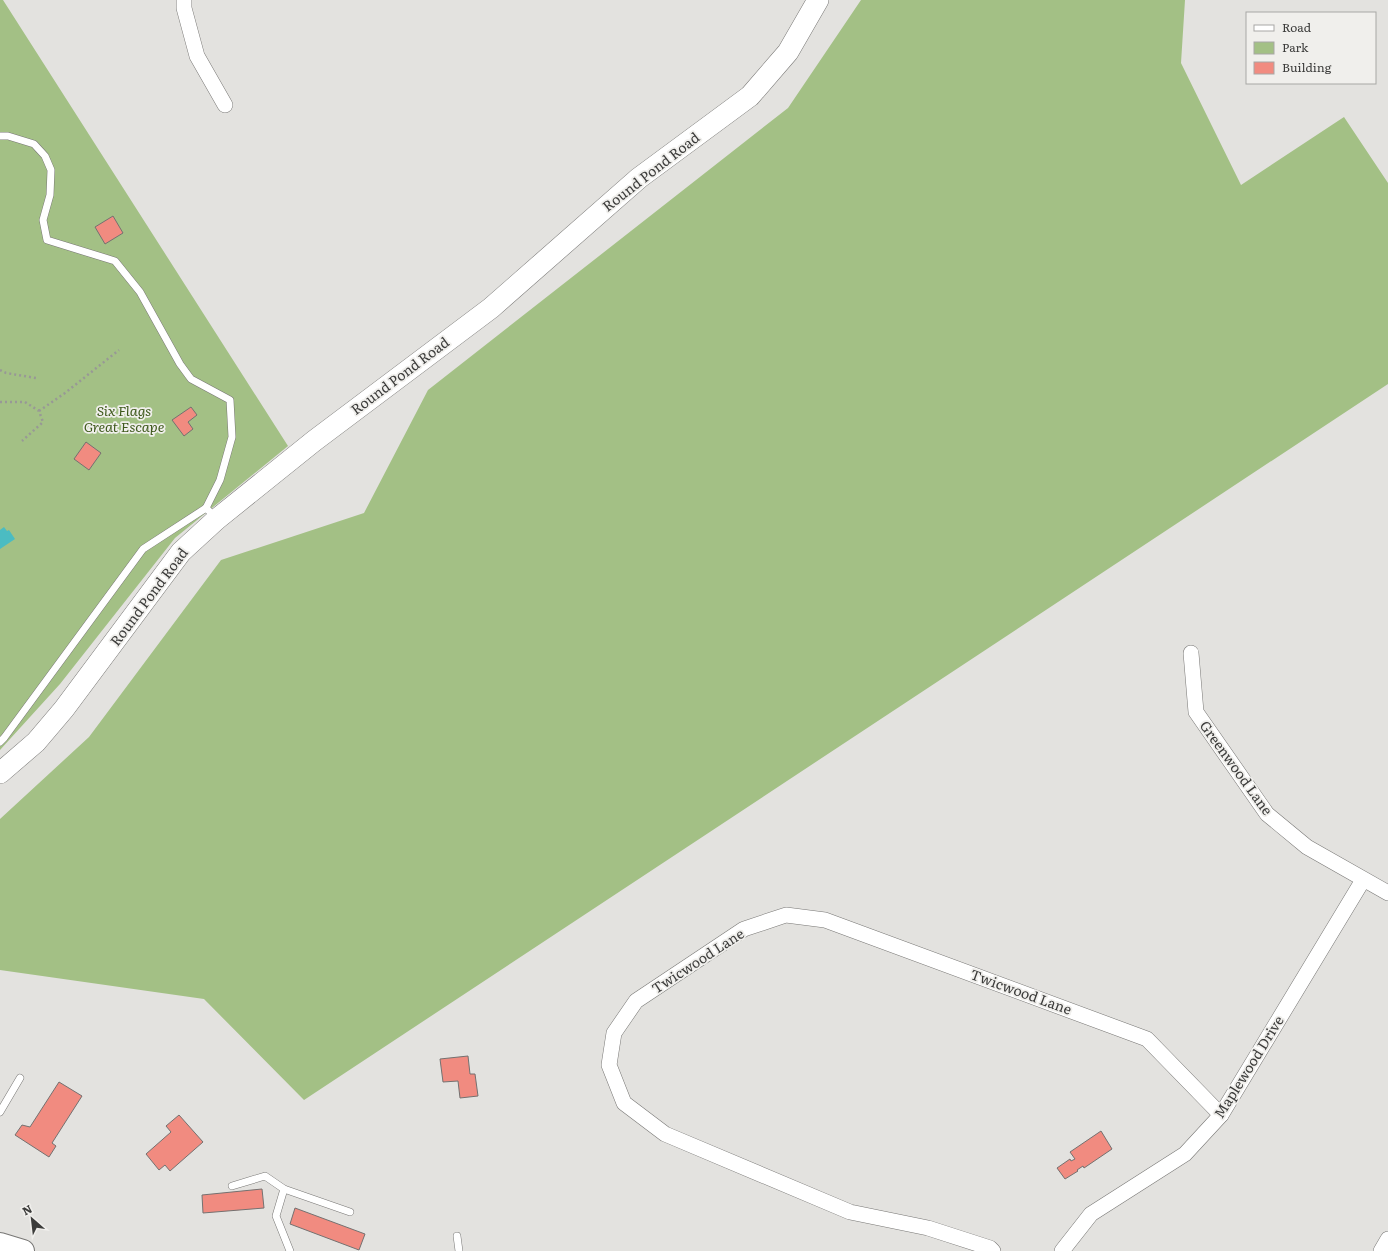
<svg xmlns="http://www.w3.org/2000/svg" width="1388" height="1251" viewBox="0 0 1388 1251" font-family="Literata,serif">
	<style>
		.green { fill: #a3c085 }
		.water { fill: #4bbcc2 }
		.building { fill: #f18b80; stroke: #747170 }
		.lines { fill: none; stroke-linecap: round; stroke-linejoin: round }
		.lane-casing { stroke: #787775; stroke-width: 8 }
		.street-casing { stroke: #787775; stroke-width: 16 }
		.secondary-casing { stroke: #787775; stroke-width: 22 }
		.primary-casing { stroke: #787775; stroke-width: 24 }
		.path { stroke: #989896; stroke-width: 2.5; stroke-dasharray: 2 3; stroke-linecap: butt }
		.lane { stroke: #fff; stroke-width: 7 }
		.street { stroke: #fff; stroke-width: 15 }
		.secondary { stroke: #fff; stroke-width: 21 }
		.primary { stroke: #fff; stroke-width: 22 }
		.labels { text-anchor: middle; stroke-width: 3.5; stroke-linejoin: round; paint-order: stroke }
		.street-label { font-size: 14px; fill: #3c3c3b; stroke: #f0efec }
		.park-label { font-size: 14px; font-style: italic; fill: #3f5a1d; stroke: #f0efec }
	</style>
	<rect width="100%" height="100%" fill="#e3e2df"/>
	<g class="green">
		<polygon points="0,0 3,0 288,446 175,538 60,684 0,750"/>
		<polygon points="861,0 1185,0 1181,63 1241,185 1344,117 1388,183 1388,384 304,1100 204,999 0,970 0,819 89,737 221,560 364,513 428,390 788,108"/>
	</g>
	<polygon class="water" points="4,527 7,531 9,530 15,539 0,549 0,530"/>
	<g class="building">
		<polygon points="113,216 123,233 105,244 95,227"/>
		<polygon points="191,407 197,415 188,422 193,429 184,436 172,420"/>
		<polygon points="86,442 101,453 89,470 74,459"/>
		<polygon points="468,1056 470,1074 475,1074 478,1096 460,1098 458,1081 443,1082 440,1059"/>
		<polygon points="59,1082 82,1096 52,1143 56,1146 49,1157 15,1135 22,1125 30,1127"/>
		<polygon points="179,1115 203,1142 170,1171 165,1165 159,1170 146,1154 171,1132 166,1126"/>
		<polygon points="1101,1131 1112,1149 1084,1168 1083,1166 1077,1170 1078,1171 1065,1179 1057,1168 1070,1159 1071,1161 1075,1159 1070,1152"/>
		<polygon points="262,1189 264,1208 203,1213 202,1195"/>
		<polygon points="295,1208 365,1234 359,1250 290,1224"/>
	</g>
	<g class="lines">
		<g class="lane-casing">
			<g id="lane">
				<polyline points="0,136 8,136 34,144 45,156 51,170 50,195 43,220 47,240 115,261 140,292 180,364 191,379 230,400 232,437 220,480 206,508"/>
				<polyline points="0,742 4,738 143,549 206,508 209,511"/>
				<polyline points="0,1112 20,1078"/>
				<polyline points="232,1186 265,1176 284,1189 276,1216 290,1251"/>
				<polyline points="284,1189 350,1212"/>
				<polyline points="457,1236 459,1251"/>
			</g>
		</g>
		<g class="street-casing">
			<g id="street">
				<polyline points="184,0 184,8 197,56 225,105"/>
				<polyline points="1191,653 1196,712 1267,814 1307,847 1388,893"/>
				<polyline points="993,1251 990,1248 928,1228 850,1212 665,1134 624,1103 609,1065 614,1033 636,1001 744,929 786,915 825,920 1147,1039 1221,1115"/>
				<polyline points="1062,1251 1091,1214 1185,1154 1221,1115 1363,880"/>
				<polyline points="1381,1251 1388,1239"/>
			</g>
		</g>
		<g class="secondary-casing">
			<polyline id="secondary" points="0,773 36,742 64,709 181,552 217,519 314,441 491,308 639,178 750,96 788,52 818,0"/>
		</g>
		<g class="primary-casing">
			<polyline id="primary" points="0,1244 23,1251"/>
		</g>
		<g class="path">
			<polyline points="0,370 6,373 36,378"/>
			<polyline points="0,402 25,402 39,411 43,422 22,441"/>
			<polyline points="39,411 65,393 119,350"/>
		</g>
		<use href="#lane" class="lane"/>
		<use href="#street" class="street"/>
		<use href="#secondary" class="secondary"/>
		<use href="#primary" class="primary"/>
	</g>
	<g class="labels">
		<g class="street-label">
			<text transform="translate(651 172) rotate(-38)" y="5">Round Pond Road</text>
			<text transform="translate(400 376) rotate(-37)" y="5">Round Pond Road</text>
			<text transform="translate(149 597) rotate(-53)" y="5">Round Pond Road</text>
			<text transform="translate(1236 768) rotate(54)" y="5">Greenwood Lane</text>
			<text transform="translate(698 961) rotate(-33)" y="5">Twicwood Lane</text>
			<text transform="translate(1021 992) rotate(20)" y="5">Twicwood Lane</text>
			<text transform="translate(1249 1067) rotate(-58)" y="5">Maplewood Drive</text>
		</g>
		<g class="park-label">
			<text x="124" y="416">Six Flags<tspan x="124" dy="16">Great Escape</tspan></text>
		</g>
	</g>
	<rect x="1246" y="12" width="130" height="72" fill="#f0efec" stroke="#a8a7a5"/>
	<rect x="1254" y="25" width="20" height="6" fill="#ffffff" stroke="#a8a7a5"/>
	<text x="1282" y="32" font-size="12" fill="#3c3c3b">Road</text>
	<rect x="1254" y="42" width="20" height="12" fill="#a3c085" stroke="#a8a7a5"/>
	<text x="1282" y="52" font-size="12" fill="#3c3c3b">Park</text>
	<rect x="1254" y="62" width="20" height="12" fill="#f18b80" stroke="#a8a7a5"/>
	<text x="1282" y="72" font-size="12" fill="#3c3c3b">Building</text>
	<g transform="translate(32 1219) rotate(332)" stroke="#f0efec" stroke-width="3" paint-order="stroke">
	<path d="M0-3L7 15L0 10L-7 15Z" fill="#3c3c3b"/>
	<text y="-6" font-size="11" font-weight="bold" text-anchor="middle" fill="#3c3c3b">N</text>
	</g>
</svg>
